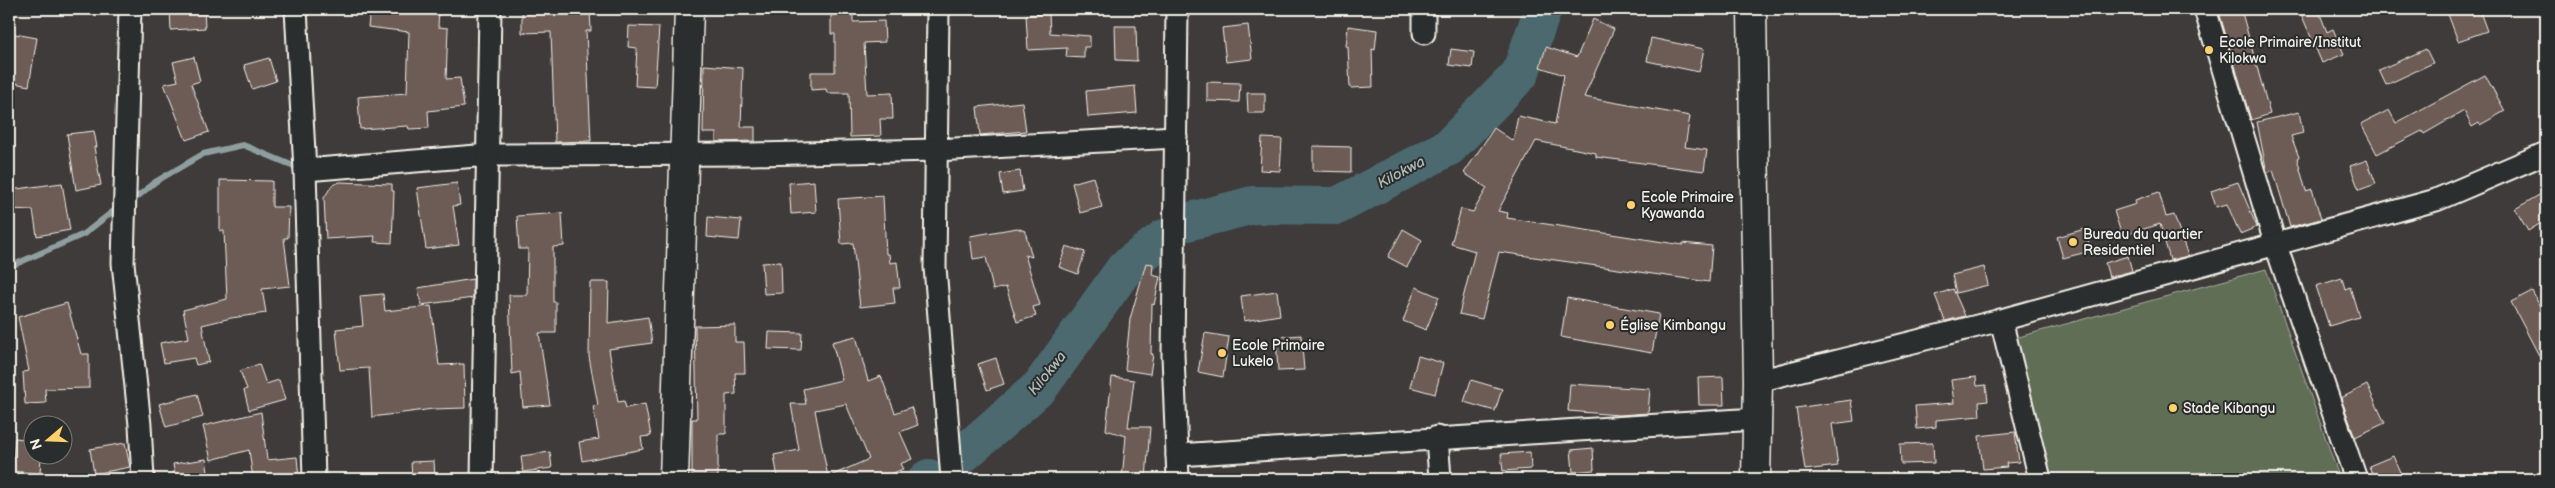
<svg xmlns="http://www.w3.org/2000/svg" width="2555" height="488" viewBox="0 0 2555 488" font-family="'Balsamiq Sans',sans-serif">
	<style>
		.green { fill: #616e56; stroke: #aab09f }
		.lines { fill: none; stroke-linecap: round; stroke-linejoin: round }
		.stream { stroke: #8f9f9f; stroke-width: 6 }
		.river { stroke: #4b696e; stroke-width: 38 }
		.building { fill: #6d5b56; stroke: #f4f1e8; fill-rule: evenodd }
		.street-casing { stroke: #f4f1e8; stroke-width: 25 }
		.secondary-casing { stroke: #f4f1e8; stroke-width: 31 }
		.primary-casing { stroke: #f4f1e8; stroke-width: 31 }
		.street { stroke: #2a2d2e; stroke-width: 21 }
		.secondary { stroke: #2a2d2e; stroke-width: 28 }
		.primary { stroke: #2a2d2e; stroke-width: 28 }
		.poi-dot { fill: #ffd166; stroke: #2a2d2e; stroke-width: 2 }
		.labels { text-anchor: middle; stroke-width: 4; stroke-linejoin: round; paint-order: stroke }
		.poi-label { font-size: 14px; fill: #f4f1e8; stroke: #2a2d2e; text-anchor: start }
		.water-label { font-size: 15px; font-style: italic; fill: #b0bbb7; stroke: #2a2d2e }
	</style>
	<rect width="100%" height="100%" fill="#3e3b3a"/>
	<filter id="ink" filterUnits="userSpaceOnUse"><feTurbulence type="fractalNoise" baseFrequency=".02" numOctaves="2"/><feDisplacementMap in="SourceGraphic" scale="10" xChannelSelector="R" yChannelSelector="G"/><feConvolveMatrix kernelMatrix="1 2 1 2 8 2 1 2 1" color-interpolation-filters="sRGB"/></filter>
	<g filter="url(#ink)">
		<polygon class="green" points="2266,269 2340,479 2047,479 2015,338"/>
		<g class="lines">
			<g class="stream">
				<polyline points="136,198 155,182 203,154 243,145 301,169"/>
				<polyline points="9,267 84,234 112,212"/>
			</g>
			<g class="river">
				<polyline points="1187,222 1253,205 1337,206 1449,147 1520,74 1543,9"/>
				<polyline points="961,456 1040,387 1125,268 1164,238"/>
				<polyline points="927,479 929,478"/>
			</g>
		</g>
		<g class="building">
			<polygon points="170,9 204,9 205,28 171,30"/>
			<polygon points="370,9 439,9 438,27 448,28 446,79 460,78 464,107 428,111 429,128 409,129 408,126 360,129 358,97 407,93 409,32 368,27"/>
			<polygon points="522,9 590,9 591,31 586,31 591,141 555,142 551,32 522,33"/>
			<polygon points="831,9 853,9 853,22 884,21 885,42 864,43 867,94 892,93 893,119 880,119 881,136 850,137 849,93 827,93 826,89 811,90 811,72 835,72 835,34 831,34"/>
			<polygon points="2231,9 2241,9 2270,114 2251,120 2219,12"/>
			<polygon points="2299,9 2318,9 2327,32 2333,29 2344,54 2322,63"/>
			<polygon points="2446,9 2479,9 2487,31 2458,41"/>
			<polygon points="1049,14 1050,33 1090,36 1090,47 1084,47 1084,58 1066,57 1067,48 1028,50 1026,15"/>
			<polygon points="1593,19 1614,29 1584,97 1690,116 1685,147 1707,150 1704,171 1596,157 1596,153 1536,141 1498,211 1508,213 1507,218 1683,245 1683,243 1712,246 1709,282 1499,252 1482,319 1459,314 1475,251 1451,244 1461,209 1473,212 1487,188 1464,173 1494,128 1513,141 1518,116 1555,124 1564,75 1540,67 1546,47 1577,57"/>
			<polygon points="1248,25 1252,59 1226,62 1222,28"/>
			<polygon points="629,26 659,27 655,87 635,86 637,48 628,47"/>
			<polygon points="1115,26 1136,26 1137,61 1116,60"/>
			<polygon points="1348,26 1377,30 1375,50 1372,49 1373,87 1350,88 1348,47 1346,46"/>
			<polygon points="9,33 37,38 29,86 9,82"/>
			<polygon points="1651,38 1704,49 1699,72 1647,61"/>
			<polygon points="1451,49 1474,52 1472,68 1449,65"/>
			<polygon points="2426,49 2433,63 2386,85 2379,70"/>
			<polygon points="194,57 200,81 191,84 209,132 186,140 164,84 178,81 173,62"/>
			<polygon points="269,58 276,81 252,89 244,65"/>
			<polygon points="704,65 743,68 741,127 755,127 755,141 716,142 716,133 703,133"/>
			<polygon points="2485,75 2505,111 2480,125 2479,123 2472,127 2464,111 2424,134 2422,131 2377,154 2361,124 2389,110 2396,123"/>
			<polygon points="1207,82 1240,83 1239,102 1207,101"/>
			<polygon points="1135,86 1137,113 1088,117 1086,91"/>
			<polygon points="1247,93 1265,93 1265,113 1248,113"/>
			<polygon points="1022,102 1026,131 980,135 977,107"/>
			<polygon points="2299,112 2303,133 2291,136 2299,157 2297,158 2306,191 2312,189 2321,219 2290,227 2273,170 2267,173 2257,122"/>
			<polygon points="94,131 97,147 94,147 101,185 76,190 67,134"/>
			<polygon points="1262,138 1282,139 1280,171 1260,170"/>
			<polygon points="1313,146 1351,147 1351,172 1313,171"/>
			<polygon points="2367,160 2376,184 2359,190 2350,166"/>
			<polygon points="1020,171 1023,191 1003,194 1000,174"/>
			<polygon points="1093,177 1102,207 1080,213 1072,183"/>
			<polygon points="220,180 272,181 272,207 289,207 288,238 284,238 290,286 262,289 266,313 231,318 202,325 209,362 196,365 194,358 164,363 160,343 189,338 183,310 227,299 224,231 220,231"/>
			<polygon points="814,181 816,212 791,214 789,183"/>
			<polygon points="340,182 392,184 392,191 394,191 392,243 374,242 375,236 326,239 324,198 332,185"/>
			<polygon points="2238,182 2257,227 2240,234 2227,204 2216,207 2211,191"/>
			<polygon points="62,183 70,230 37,236 33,210 9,209 9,190"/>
			<polygon points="457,183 460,205 453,206 459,245 426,249 417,188"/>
			<polygon points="2546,191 2546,220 2528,231 2515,209"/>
			<polygon points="2159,192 2166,217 2174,215 2188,256 2170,260 2160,224 2122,236 2114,211 2136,204 2135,200"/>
			<polygon points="883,196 886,254 889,254 890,263 897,262 900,288 893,288 895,303 860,307 853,243 841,244 838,199"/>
			<polygon points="562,213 564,246 553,247 553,302 556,302 556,333 539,333 550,405 523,407 520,372 512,374 509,295 527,295 528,249 519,249 517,216"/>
			<polygon points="708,217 741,220 739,240 707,237"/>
			<polygon points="1017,228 1025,231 1032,257 1025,255 1040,305 1033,307 1036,316 1017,322 1006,287 993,290 986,257 973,259 970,236"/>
			<polygon points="1403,229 1422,240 1407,267 1388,257"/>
			<polygon points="2085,229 2091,251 2063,258 2057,237"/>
			<polygon points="1066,246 1085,252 1078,274 1059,267"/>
			<polygon points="2128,256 2132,271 2109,277 2105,263"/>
			<polygon points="781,262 782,293 764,294 762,263"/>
			<polygon points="1146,263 1153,264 1152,275 1160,277 1154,305 1152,304 1151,354 1153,354 1150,374 1125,370 1130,319"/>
			<polygon points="1984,267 1988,285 1956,293 1952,275"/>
			<polygon points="2342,278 2345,289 2350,287 2359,317 2329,326 2316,286"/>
			<polygon points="473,279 473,298 421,305 418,288"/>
			<polygon points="590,282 609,282 608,323 648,317 652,343 609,349 618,402 624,401 626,408 645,404 651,436 641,437 643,449 582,461 579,442 599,439 593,406 598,405 589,357"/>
			<polygon points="1416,287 1439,297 1426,330 1403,321"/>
			<polygon points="1953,289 1965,316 1945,321 1935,295"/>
			<polygon points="1277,291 1280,315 1244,321 1241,296"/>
			<polygon points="2532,291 2546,318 2546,369 2511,302"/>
			<polygon points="383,294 385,311 431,306 439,365 464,364 465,408 433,409 372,417 369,368 340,370 336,329 363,326 360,296"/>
			<polygon points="1567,298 1659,314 1652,353 1561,337"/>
			<polygon points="67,303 81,354 89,354 89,388 45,389 46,403 25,404 23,372 29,371 18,317"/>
			<polygon points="735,325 735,342 744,342 745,373 735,373 736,394 726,395 726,434 718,434 718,477 692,477 692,419 697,419 695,326"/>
			<polygon points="769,332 802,333 801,350 768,349"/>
			<polygon points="1205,333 1229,337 1223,377 1198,372"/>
			<polygon points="1301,335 1304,370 1278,371 1276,337"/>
			<path d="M856 336 868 381 881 376 895 413 911 407 918 425 900 432 912 459 900 464 903 469 879 479H778L774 455 799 450 791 404H806L803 389 842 380 832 342ZM846 404 869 459 828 477 815 410Z"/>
			<polygon points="1418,356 1443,363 1435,394 1410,387"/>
			<polygon points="996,358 1004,384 987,390 978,364"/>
			<polygon points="259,364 266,384 279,380 285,400 249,410 244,390 247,389 240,371"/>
			<polygon points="1112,377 1134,380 1128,427 1150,427 1146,479 1122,479 1126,436 1106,430"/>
			<polygon points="1723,377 1724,405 1699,405 1698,378"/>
			<polygon points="1976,377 1977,386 1986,385 1988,401 1979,402 1980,416 1936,420 1936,427 1917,429 1915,406 1954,403 1951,380"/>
			<polygon points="1471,380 1502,389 1495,411 1464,402"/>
			<polygon points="1570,384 1650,389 1648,413 1619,415 1568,411"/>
			<polygon points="2367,385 2385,423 2355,437 2341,398"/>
			<polygon points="197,394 203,417 166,427 159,404"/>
			<polygon points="1851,400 1854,421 1832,424 1838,466 1805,470 1796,408"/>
			<polygon points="261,412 267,460 297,457 299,479 253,479 249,450 211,460 203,426"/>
			<polygon points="2015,432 2019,462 2006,463 2007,467 1983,469 1979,436"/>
			<polygon points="15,438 32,440 32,456 41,456 40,474 12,471"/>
			<polygon points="125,443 130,467 94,474 90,449"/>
			<polygon points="1933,443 1934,463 1901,464 1900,444"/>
			<polygon points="1593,448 1594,470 1573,472 1571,450"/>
			<polygon points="550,452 552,468 523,472 521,456"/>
			<polygon points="1530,452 1531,469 1503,471 1501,454"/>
			<polygon points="2393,456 2403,479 2374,479 2369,466"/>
			<polygon points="206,459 209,479 175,479 173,464"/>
			<polygon points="434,461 435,479 412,479 411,462"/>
		</g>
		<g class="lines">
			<g class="street-casing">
				<g id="street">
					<polyline points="130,9 123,263 140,425 143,479"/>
					<polyline points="296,9 305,170 314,479"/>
					<polyline points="938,9 935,267 952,479"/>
					<polyline points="1177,9 1173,355 1178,479"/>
					<polyline points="2205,9 2276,246 2356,479"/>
					<polyline points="1424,33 1424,9"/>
					<polyline points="305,170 489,155 752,154 936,150 1176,137"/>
					<polyline points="2001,320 2040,479"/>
					<polyline points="1758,381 2001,320 2436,200 2546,153"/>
					<polyline points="1437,437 1440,479"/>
					<polyline points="1177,455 1757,419"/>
					<polyline points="482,479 490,9"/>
				</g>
			</g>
			<g class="secondary-casing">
				<polyline id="secondary" points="674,479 689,9"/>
			</g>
			<g class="primary-casing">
				<polyline id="primary" points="1752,9 1758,381 1756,479"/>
			</g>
			<use href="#street" class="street"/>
			<use href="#secondary" class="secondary"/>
			<use href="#primary" class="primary"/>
		</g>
	</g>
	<g class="poi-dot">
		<circle cx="2209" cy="50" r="5"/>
		<circle cx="1631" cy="205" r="5"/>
		<circle cx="2073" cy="242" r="5"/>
		<circle cx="1610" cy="325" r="5"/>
		<circle cx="1222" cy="353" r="5"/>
		<circle cx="2173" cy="408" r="5"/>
	</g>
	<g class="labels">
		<g class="poi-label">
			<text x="2219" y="47">Ecole Primaire/Institut<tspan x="2219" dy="16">Kilokwa</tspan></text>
			<text x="1641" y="202">Ecole Primaire<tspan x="1641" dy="16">Kyawanda</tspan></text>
			<text x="2083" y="239">Bureau du quartier<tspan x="2083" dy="16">Residentiel</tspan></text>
			<text x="1620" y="330">Église Kimbangu</text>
			<text x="1232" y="350">Ecole Primaire<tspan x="1232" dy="16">Lukelo</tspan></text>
			<text x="2183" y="413">Stade Kibangu</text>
		</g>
		<g class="water-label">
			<text transform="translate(1401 172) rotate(-28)" y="5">Kilokwa</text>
			<text transform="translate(1047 373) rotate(-51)" y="5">Kilokwa</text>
		</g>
	</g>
	<rect width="2555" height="488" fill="none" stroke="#2a2d2e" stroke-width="30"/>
	<rect x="15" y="15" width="2525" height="458" fill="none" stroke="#f4f1e8" stroke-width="2" filter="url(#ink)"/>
	<g transform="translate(48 440) rotate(251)"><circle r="24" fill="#2a2d2e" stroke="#7b7b78"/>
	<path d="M0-4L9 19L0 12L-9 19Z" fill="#ffd166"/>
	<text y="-8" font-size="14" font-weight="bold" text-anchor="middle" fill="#f4f1e8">N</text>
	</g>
</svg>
